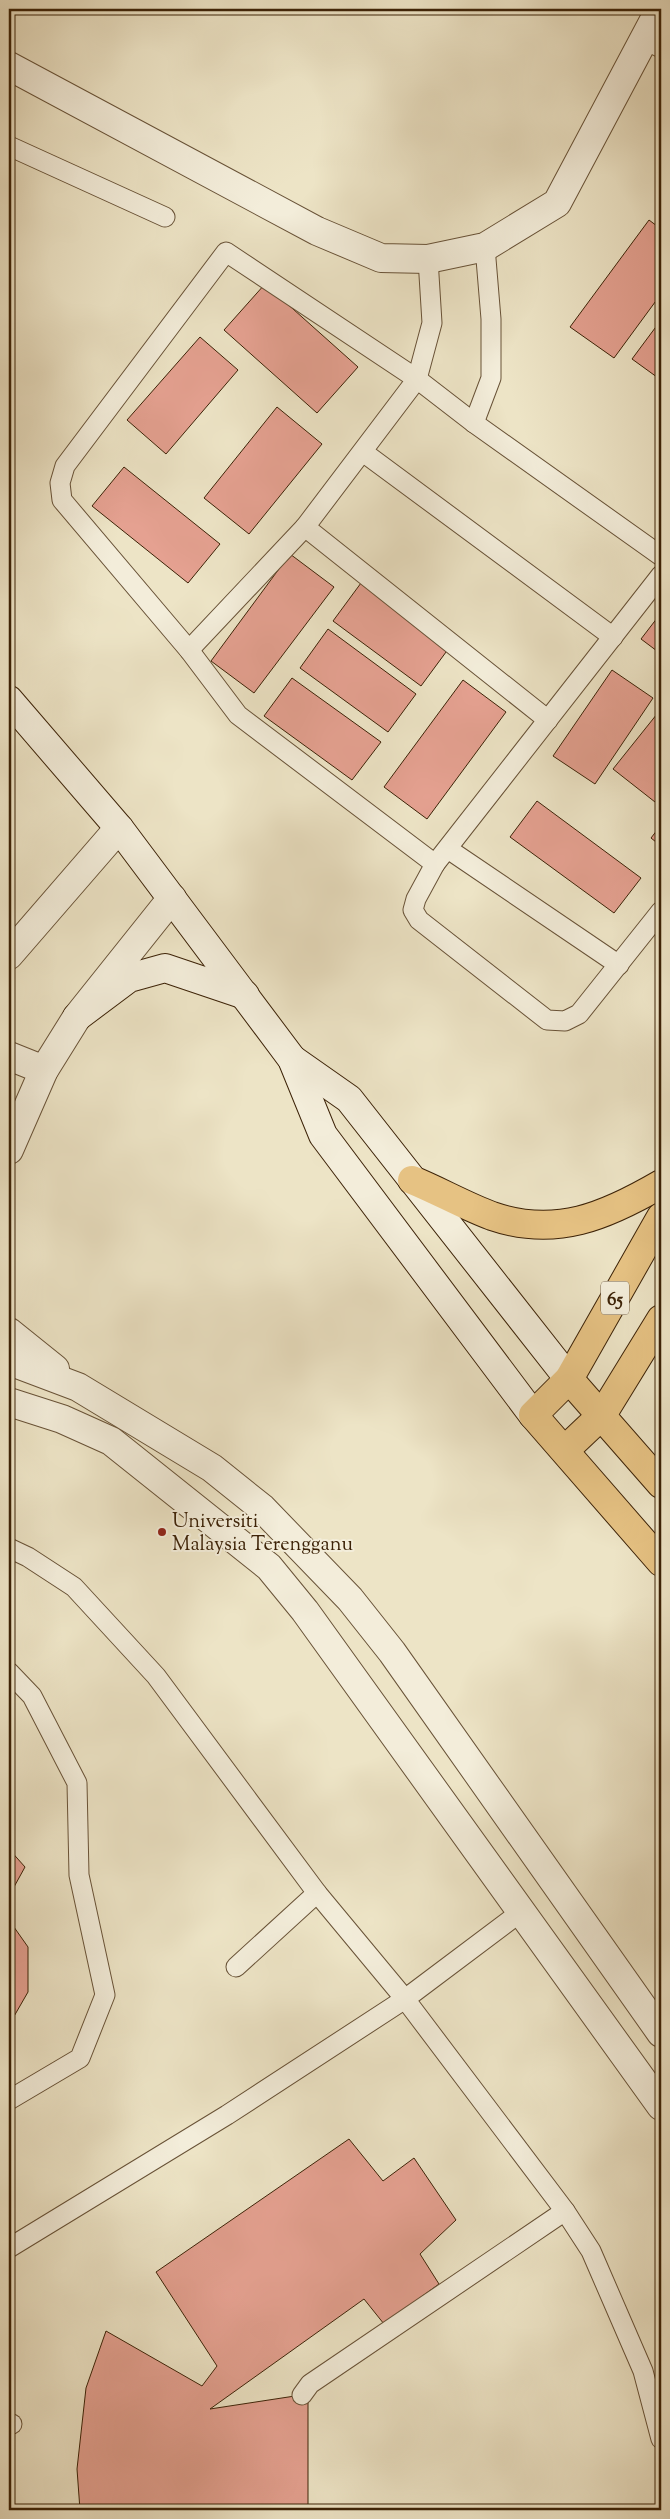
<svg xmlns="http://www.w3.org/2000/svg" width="670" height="2519" viewBox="0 0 670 2519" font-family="'Sorts Mill Goudy',serif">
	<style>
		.building { fill: #e5a191; stroke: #3c2207 }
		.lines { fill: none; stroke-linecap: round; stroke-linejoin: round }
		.lane-casing { stroke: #685237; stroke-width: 21 }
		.street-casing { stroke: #685237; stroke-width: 30 }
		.secondary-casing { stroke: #3c2207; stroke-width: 30 }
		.primary-casing { stroke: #3c2207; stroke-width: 30 }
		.lane { stroke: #f3edda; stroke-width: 19 }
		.street { stroke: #f3edda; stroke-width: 28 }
		.secondary { stroke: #f3edda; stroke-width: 28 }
		.primary { stroke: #e6c283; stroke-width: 28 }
		.poi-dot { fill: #8f2418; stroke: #f3edda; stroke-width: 2 }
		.labels { text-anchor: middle; stroke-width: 4; stroke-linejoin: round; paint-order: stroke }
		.shield { fill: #f3edda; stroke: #735f46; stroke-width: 1 }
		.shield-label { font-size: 19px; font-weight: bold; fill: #3c2207 }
		.poi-label { font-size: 20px; fill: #3c2207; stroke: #f3edda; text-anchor: start }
	</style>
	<rect width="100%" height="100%" fill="#ede4c6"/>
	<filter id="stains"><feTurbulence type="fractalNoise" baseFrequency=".004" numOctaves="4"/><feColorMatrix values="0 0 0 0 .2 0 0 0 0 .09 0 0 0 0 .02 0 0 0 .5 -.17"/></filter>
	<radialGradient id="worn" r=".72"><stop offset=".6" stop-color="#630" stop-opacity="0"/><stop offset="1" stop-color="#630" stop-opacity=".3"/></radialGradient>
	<g class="building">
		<polygon points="649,220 661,229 661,294 614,358 570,327"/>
		<polygon points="265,284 358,367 317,413 224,330"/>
		<polygon points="661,320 661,380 632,359"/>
		<polygon points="200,337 238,370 166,454 127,420"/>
		<polygon points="277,407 322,444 249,534 204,498"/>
		<polygon points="124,467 220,544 188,583 92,506"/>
		<polygon points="290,554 334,587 254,693 211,661"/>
		<polygon points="361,583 449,648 421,686 333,621"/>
		<polygon points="661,613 661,654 641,639"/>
		<polygon points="328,629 416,694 388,732 300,668"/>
		<polygon points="612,670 653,698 595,784 553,756"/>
		<polygon points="292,678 381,742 352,780 264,716"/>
		<polygon points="463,680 506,712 427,819 384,787"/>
		<polygon points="661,709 661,794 655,802 613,769"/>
		<polygon points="537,801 641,878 614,913 510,837"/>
		<polygon points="661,825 661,846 651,838"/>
		<polygon points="9,1849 25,1867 9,1896"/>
		<polygon points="9,1920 28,1947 28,1992 9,2025"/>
		<polygon points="349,2139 383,2181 414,2158 456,2220 420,2254 439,2284 384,2324 364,2299 210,2409 308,2394 308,2510 223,2508 225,2510 80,2510 77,2469 86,2388 106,2331 202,2386 217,2366 156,2272"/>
	</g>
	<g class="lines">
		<g class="lane-casing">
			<g id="lane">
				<polyline points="644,39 661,48"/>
				<polyline points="9,146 165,217"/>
				<polyline points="474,423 491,378 491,319 485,247"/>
				<polyline points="363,452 613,637"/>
				<polyline points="305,527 548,720"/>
				<polyline points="661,556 474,423 417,379 226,252 65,466 60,483 62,500 189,650 238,715 435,864 416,899 413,910 419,920 547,1020 565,1021 579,1014 661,911"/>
				<polyline points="189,650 305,527 417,379 432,323 428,259"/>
				<polyline points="448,849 619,965"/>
				<polyline points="435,864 661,575"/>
				<polyline points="9,1548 28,1557 74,1587 156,1676 317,1893 405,1999 227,2115 9,2248"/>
				<polyline points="9,1672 32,1696 77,1783 79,1875 105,1995 80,2058 9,2100"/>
				<polyline points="522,1911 405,1999 565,2211 591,2251 643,2371 661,2439"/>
				<polyline points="236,1967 317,1893"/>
				<polyline points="302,2395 310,2384 565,2211"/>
				<polyline points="9,2424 12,2424"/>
			</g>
		</g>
		<g class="street-casing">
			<g id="street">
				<polyline points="9,66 317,231 381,258 428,259 485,247 557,203 660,9"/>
				<polyline points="9,955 119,828"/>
				<polyline points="9,1056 44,1070"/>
				<polyline points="9,1150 44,1070 77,1017 172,898"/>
				<polyline points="9,1332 55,1369"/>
				<polyline points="9,1361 78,1387 212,1468 262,1508 350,1599 392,1652 661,2033"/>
				<polyline points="9,1402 62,1419 111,1441 269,1567 305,1611 661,2106"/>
			</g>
		</g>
		<g class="secondary-casing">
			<g id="secondary">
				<polyline points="9,700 119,828 292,1059 323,1135 533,1415"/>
				<polyline points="77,1017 129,978 165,968 245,995"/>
				<polyline points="292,1059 349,1099 569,1379"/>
			</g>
		</g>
		<g class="primary-casing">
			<g id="primary">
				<path d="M412 1180C439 1191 465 1206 492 1216 556 1238 606 1216 661 1184"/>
				<polyline points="661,1217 569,1379 533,1415 661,1562"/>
				<polyline points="569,1379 661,1484"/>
				<polyline points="565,1450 602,1415 661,1319"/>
			</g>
		</g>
		<use href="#lane" class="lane"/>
		<use href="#street" class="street"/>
		<use href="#secondary" class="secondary"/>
		<use href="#primary" class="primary"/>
	</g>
	<circle class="poi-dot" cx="162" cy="1532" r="5"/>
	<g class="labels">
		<rect class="shield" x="601" y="1281.5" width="28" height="33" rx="4"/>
		<g class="shield-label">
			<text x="615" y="1305">65</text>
		</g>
		<g class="poi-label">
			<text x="172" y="1527">Universiti<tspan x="172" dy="23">Malaysia Terengganu</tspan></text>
		</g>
	</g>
	<rect width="670" height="2519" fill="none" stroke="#ede4c6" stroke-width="30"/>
	<rect x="10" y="10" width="650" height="2499" fill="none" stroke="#3c2207" stroke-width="2.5"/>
	<rect x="15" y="15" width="640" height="2489" fill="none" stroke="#3c2207"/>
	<rect width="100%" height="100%" filter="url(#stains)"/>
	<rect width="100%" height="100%" fill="url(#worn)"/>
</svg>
